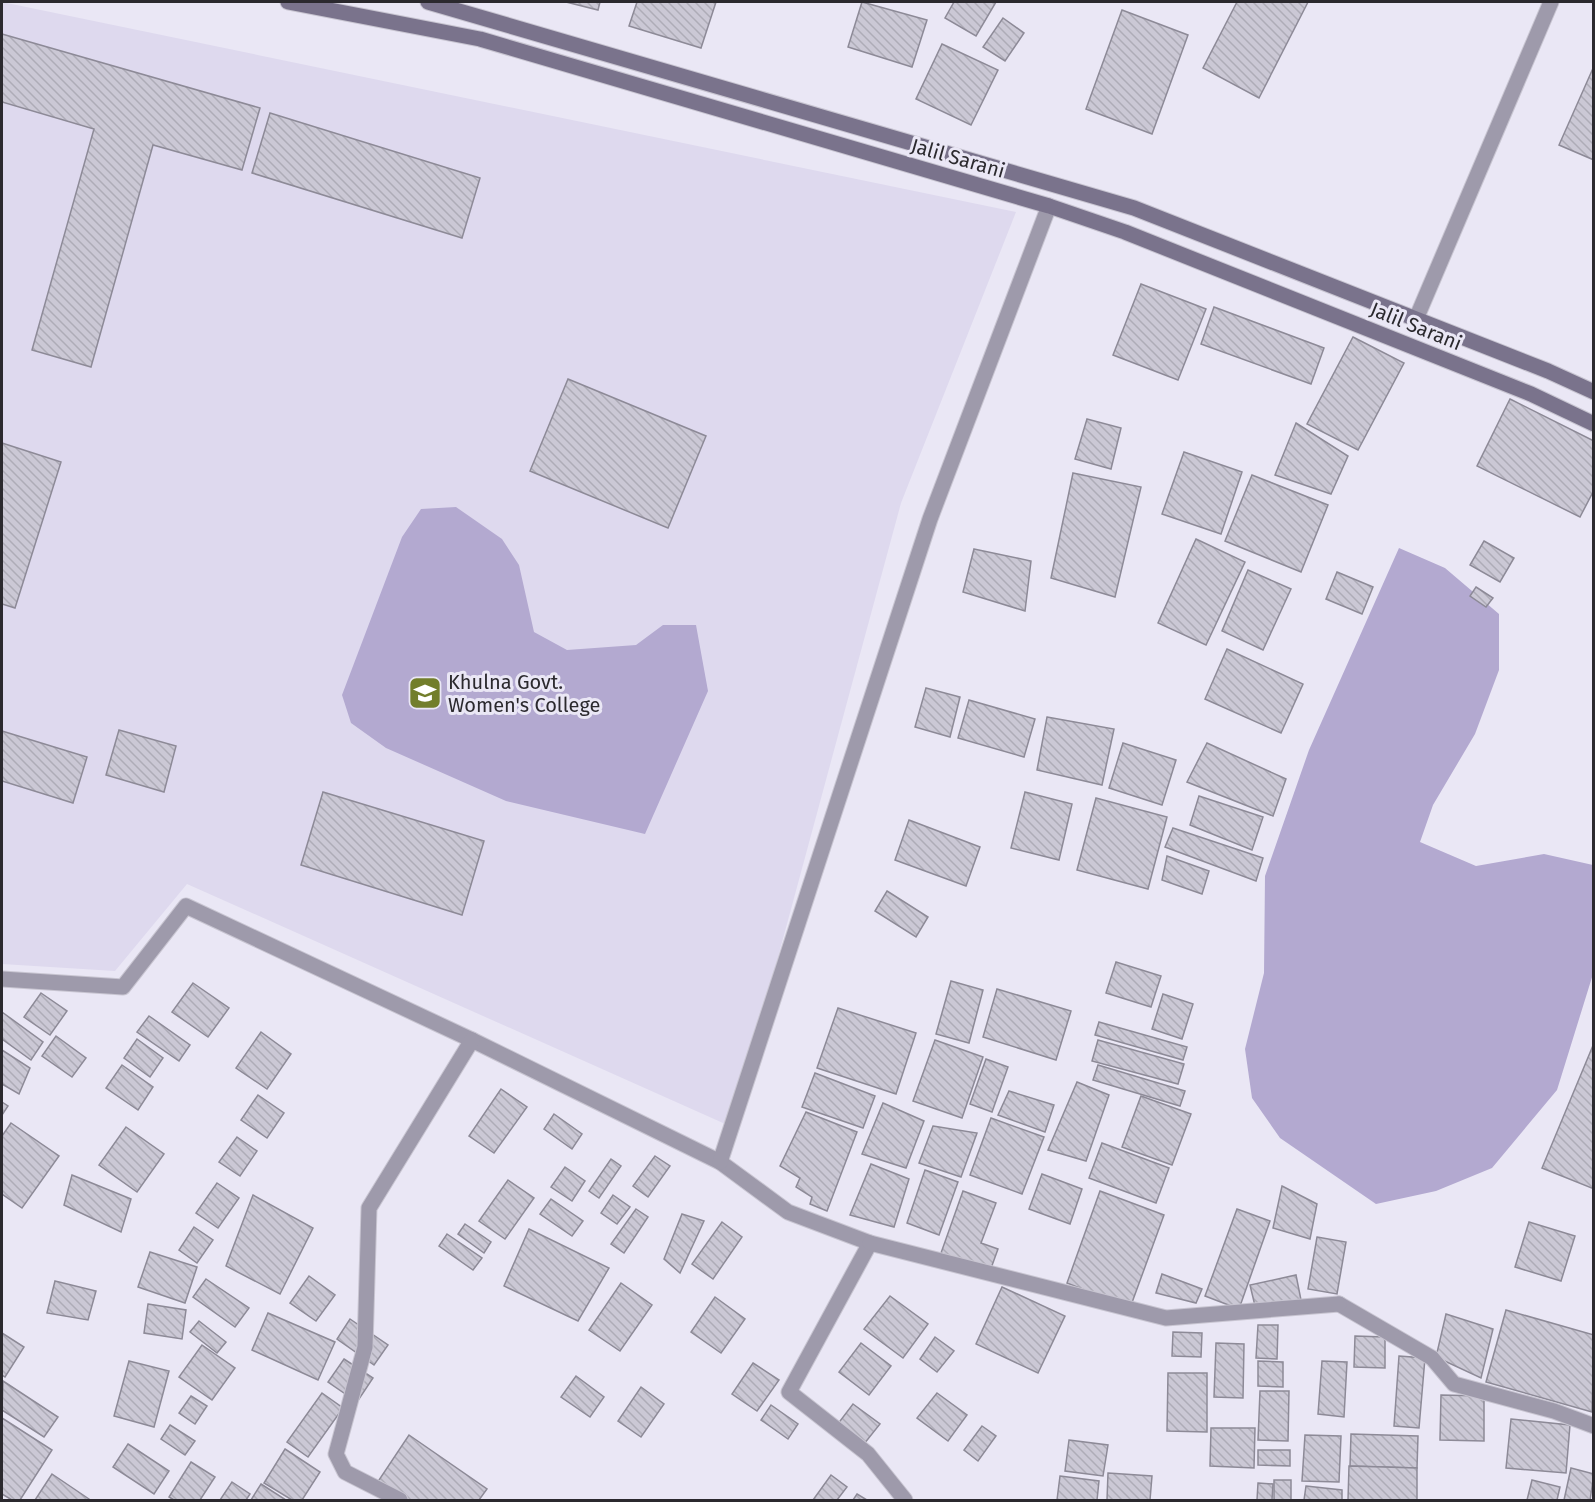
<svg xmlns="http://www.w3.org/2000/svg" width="1595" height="1502" viewBox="0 0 1595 1502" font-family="'Fira Sans',sans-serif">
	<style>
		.built { fill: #ded9ee }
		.water { fill: #b3a9d0 }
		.building { fill: url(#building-back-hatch); stroke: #8d8a97; stroke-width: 1.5 }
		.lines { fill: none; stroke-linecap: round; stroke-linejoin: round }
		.service-casing { stroke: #c8c5d1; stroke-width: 17 }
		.minor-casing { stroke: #c8c5d1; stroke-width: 17 }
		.secondary-casing { stroke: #c8c5d1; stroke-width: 17 }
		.service { stroke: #9e9aab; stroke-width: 15 }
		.minor { stroke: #9e9aab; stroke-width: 15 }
		.secondary { stroke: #7a738c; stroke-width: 15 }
		.labels { text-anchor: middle; stroke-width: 6; stroke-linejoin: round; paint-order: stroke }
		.street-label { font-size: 20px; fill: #2b292e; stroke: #eae7f5 }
		.poi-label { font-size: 20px; fill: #2b292e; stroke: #eae7f5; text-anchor: start }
	</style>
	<defs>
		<pattern id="building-back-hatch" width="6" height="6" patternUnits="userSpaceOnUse" patternTransform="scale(1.5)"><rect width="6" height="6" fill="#cbc8d5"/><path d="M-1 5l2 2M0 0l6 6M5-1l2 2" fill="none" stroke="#aeacb7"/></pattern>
	</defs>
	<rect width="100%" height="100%" fill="#eae7f5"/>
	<polygon class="built" points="2,2 1016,212 901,503 732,1127 187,884 115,971 2,964"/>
	<g class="water">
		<polygon points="456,507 502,539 519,565 534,632 567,650 636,645 663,625 696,625 708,691 645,834 506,801 386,748 351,723 342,695 402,537 421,509"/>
		<polygon points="1399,548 1445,568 1499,614 1499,670 1475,734 1433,805 1420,842 1476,866 1544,854 1593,865 1593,974 1557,1090 1492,1168 1436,1191 1376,1204 1280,1138 1252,1098 1245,1049 1264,973 1265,876 1309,750"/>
	</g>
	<g class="building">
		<polygon points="566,2 600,2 598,10"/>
		<polygon points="637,2 716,2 701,48 629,26"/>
		<polygon points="862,2 927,20 912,67 848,47"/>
		<polygon points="954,2 996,2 976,36 945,18"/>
		<polygon points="1237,2 1308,2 1259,98 1203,68"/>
		<polygon points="1122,10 1188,35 1152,134 1086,109"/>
		<polygon points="1003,18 1024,33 1005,61 983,47"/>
		<polygon points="2,34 260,108 242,170 153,145 91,367 32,350 94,129 2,102"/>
		<polygon points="942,44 998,70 971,125 916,99"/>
		<polygon points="1594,66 1594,160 1559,145"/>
		<polygon points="270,113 480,178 462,238 252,173"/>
		<polygon points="1141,284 1206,309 1178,380 1113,355"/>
		<polygon points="1214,307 1324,348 1311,384 1201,344"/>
		<polygon points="1353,337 1404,363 1358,450 1307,424"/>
		<polygon points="568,379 706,436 668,528 530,471"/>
		<polygon points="1510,399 1594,441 1594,490 1580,517 1477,466"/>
		<polygon points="1087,419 1121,428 1111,469 1075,459"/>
		<polygon points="1296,423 1348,456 1331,494 1275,475"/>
		<polygon points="2,443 61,462 15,608 2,604"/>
		<polygon points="1184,452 1242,472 1221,534 1162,514"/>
		<polygon points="1073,473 1141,487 1115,597 1051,578"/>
		<polygon points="1252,475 1328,505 1301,572 1225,541"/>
		<polygon points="1196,539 1245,562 1206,645 1158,623"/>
		<polygon points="1484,541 1514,558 1500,582 1470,565"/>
		<polygon points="974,549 1031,561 1025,611 963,592"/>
		<polygon points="1248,570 1291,589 1263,650 1222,631"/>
		<polygon points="1337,572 1373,587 1362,614 1326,599"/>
		<polygon points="1476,587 1493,598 1486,607 1470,596"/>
		<polygon points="1227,649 1303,684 1281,733 1205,699"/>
		<polygon points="926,688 960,697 950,737 915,727"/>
		<polygon points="969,700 1035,719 1024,757 958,738"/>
		<polygon points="1047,717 1114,729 1102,785 1037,770"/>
		<polygon points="119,730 176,746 164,792 106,775"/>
		<polygon points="2,731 87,757 73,803 2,781"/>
		<polygon points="1123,743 1176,760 1162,805 1109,788"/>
		<polygon points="1207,743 1286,779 1273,816 1187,782"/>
		<polygon points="323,792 484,841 462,915 301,865"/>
		<polygon points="1025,792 1072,804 1059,860 1011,848"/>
		<polygon points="1199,796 1263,817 1252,850 1190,825"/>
		<polygon points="1096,798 1167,817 1148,889 1077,870"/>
		<polygon points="909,820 980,847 966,886 895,860"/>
		<polygon points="1173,828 1263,858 1256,881 1165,847"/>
		<polygon points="1167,856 1209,871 1202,894 1162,880"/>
		<polygon points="887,891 928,917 916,937 875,911"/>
		<polygon points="1116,962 1161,976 1151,1007 1106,993"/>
		<polygon points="951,981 983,990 969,1043 936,1034"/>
		<polygon points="193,983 229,1008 208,1037 172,1012"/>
		<polygon points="997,989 1071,1011 1056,1060 983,1037"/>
		<polygon points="41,993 67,1011 50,1035 24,1017"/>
		<polygon points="1163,994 1193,1004 1182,1039 1152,1029"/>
		<polygon points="838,1008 916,1033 896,1094 817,1068"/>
		<polygon points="2,1012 43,1042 31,1060 2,1039"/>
		<polygon points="149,1016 190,1045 179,1061 137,1032"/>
		<polygon points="1099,1022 1187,1047 1183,1060 1095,1035"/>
		<polygon points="261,1032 291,1054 267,1089 236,1068"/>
		<polygon points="56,1036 86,1058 72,1077 42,1056"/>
		<polygon points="137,1039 163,1058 150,1077 124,1058"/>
		<polygon points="935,1040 983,1057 962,1118 913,1101"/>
		<polygon points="1098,1040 1184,1064 1178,1084 1092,1061"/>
		<polygon points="1594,1043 1594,1189 1542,1168"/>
		<polygon points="2,1050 30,1068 19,1094 2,1084"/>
		<polygon points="986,1059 1008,1067 992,1112 970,1104"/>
		<polygon points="122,1065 153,1087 138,1110 106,1088"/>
		<polygon points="1098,1065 1185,1091 1180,1106 1093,1080"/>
		<polygon points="815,1073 875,1096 863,1128 802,1107"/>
		<polygon points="1077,1082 1109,1095 1086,1161 1048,1150"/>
		<polygon points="501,1089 527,1107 494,1153 469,1136"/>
		<polygon points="1009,1091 1054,1105 1045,1132 998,1115"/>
		<polygon points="258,1095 284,1113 267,1138 241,1120"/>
		<polygon points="1141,1096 1191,1114 1172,1165 1122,1147"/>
		<polygon points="2,1102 8,1106 2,1115"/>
		<polygon points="883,1103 924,1121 906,1168 862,1154"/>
		<polygon points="806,1112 857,1132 827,1211 810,1204 812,1197 796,1187 800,1178 780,1166"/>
		<polygon points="554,1114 582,1134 572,1149 544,1129"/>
		<polygon points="991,1118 1044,1137 1022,1194 970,1175"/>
		<polygon points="11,1123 59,1156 22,1208 2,1194 2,1136"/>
		<polygon points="933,1126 977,1133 961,1177 919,1163"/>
		<polygon points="126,1127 164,1154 137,1192 99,1165"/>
		<polygon points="237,1137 257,1151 240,1176 219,1162"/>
		<polygon points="1102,1143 1169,1168 1156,1203 1089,1178"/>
		<polygon points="655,1156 670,1166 648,1197 633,1186"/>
		<polygon points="611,1159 621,1166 599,1198 589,1191"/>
		<polygon points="871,1164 909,1179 894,1227 850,1215"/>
		<polygon points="565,1167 585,1181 572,1201 551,1187"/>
		<polygon points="925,1170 958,1182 939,1235 907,1223"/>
		<polygon points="1042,1174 1082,1189 1070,1224 1029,1209"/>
		<polygon points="72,1175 131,1199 121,1232 64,1205"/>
		<polygon points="508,1180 534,1198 505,1239 479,1221"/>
		<polygon points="217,1183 239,1198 218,1228 196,1213"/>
		<polygon points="1282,1186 1317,1204 1310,1239 1273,1228"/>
		<polygon points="963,1191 996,1203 981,1243 998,1249 990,1271 941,1253"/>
		<polygon points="1100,1191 1164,1215 1130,1308 1067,1283"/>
		<polygon points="253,1195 313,1228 280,1294 226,1266"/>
		<polygon points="613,1195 630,1207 617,1224 601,1213"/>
		<polygon points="551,1199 583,1221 572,1236 540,1214"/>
		<polygon points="636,1209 648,1217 624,1253 611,1244"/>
		<polygon points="1237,1209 1270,1221 1239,1309 1205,1296"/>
		<polygon points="682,1214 704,1221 680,1273 664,1259"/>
		<polygon points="722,1222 742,1237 713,1279 692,1264"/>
		<polygon points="1529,1222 1575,1236 1561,1281 1515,1267"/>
		<polygon points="465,1224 491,1242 484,1253 458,1234"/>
		<polygon points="194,1227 213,1240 197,1263 179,1250"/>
		<polygon points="529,1229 609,1268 578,1321 504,1286"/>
		<polygon points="447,1234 482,1258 473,1270 439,1246"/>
		<polygon points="1317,1237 1346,1242 1337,1294 1308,1289"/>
		<polygon points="150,1252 197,1267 185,1303 138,1287"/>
		<polygon points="1162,1274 1202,1289 1196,1303 1156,1293"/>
		<polygon points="1296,1275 1301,1300 1256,1310 1250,1285"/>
		<polygon points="309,1276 335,1295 316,1321 290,1303"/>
		<polygon points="206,1279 249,1308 235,1327 193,1297"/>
		<polygon points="55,1281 96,1291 88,1320 47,1313"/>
		<polygon points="621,1283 652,1305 620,1351 589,1330"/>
		<polygon points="1002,1287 1065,1316 1038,1373 976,1344"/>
		<polygon points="890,1296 928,1324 903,1358 864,1329"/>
		<polygon points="715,1297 745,1319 721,1353 691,1332"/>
		<polygon points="148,1304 186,1310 182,1339 144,1333"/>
		<polygon points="1506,1310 1594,1335 1592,1412 1486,1382"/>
		<polygon points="268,1313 335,1342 318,1380 252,1350"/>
		<polygon points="1446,1314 1493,1329 1481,1378 1436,1357"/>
		<polygon points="350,1319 388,1345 374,1365 337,1339"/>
		<polygon points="199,1321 226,1342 217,1353 190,1332"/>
		<polygon points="1258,1325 1278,1325 1277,1359 1256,1358"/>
		<polygon points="1173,1332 1202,1333 1201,1357 1172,1356"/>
		<polygon points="2,1333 24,1347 5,1377 2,1375"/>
		<polygon points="1355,1336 1385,1337 1385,1368 1354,1367"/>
		<polygon points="935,1337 954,1351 937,1372 920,1359"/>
		<polygon points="861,1343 891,1366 869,1395 839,1372"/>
		<polygon points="1216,1343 1244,1344 1243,1398 1214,1397"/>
		<polygon points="202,1345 235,1368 212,1400 179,1377"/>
		<polygon points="1399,1356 1425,1358 1419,1428 1394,1426"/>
		<polygon points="344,1359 373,1378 357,1402 328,1382"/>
		<polygon points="129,1361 169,1371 154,1427 114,1416"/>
		<polygon points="1258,1361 1283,1362 1283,1387 1258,1386"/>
		<polygon points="1322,1361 1347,1362 1344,1417 1318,1414"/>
		<polygon points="753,1363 779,1380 757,1411 732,1394"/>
		<polygon points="1168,1373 1207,1373 1207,1432 1167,1431"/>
		<polygon points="576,1376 604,1397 590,1417 561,1397"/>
		<polygon points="3,1381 58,1417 44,1437 2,1410"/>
		<polygon points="641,1387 664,1404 641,1437 618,1421"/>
		<polygon points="1260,1391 1289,1391 1288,1441 1258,1440"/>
		<polygon points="322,1393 343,1408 308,1457 287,1442"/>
		<polygon points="937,1393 967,1415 948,1441 917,1418"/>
		<polygon points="1441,1395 1484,1396 1484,1441 1440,1440"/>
		<polygon points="191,1396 207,1406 195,1424 179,1413"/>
		<polygon points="853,1404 880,1424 864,1444 837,1425"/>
		<polygon points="771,1405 798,1424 788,1439 761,1420"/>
		<polygon points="2,1418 52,1450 20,1500 12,1500 2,1494"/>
		<polygon points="1511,1419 1570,1425 1566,1473 1506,1468"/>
		<polygon points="170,1425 195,1441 185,1455 161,1439"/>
		<polygon points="982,1426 996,1436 978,1461 964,1450"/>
		<polygon points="1211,1428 1255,1428 1254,1468 1210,1466"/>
		<polygon points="1351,1434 1418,1436 1417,1468 1350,1466"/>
		<polygon points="409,1435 487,1489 479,1500 403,1500 377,1483"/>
		<polygon points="1305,1435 1341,1436 1339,1482 1302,1481"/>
		<polygon points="1069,1440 1108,1445 1103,1476 1065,1471"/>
		<polygon points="128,1444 169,1471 154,1494 113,1467"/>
		<polygon points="285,1449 320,1472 302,1500 292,1500 264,1483"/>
		<polygon points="1258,1450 1290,1450 1290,1466 1258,1465"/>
		<polygon points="191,1462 215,1477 200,1500 174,1500 169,1497"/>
		<polygon points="1349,1466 1417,1468 1417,1500 1348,1500"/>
		<polygon points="1571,1468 1594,1474 1590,1500 1564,1500"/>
		<polygon points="1108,1473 1152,1476 1150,1500 1107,1500"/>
		<polygon points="52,1474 89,1499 88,1500 35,1500"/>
		<polygon points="831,1475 847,1487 837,1500 813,1500"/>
		<polygon points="1060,1476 1099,1481 1097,1500 1057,1500"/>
		<rect x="1274" y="1480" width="17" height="20"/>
		<polygon points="1532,1480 1560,1487 1557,1500 1527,1500"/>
		<polygon points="232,1482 250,1494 246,1500 220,1500"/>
		<polygon points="1258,1483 1273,1484 1272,1500 1257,1500"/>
		<polygon points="261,1484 286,1500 251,1500"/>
		<polygon points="1306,1486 1342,1490 1342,1500 1304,1500"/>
		<polygon points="857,1494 867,1500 853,1500"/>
	</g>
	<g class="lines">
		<g class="service-casing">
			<polyline id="service" points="1339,1304 1432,1358 1454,1384 1554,1411 1594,1426"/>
		</g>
		<g class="minor-casing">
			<g id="minor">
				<polyline points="1416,319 1551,2"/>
				<polyline points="2,979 123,987 186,906 472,1040 720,1162 788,1212 870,1243 789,1392 868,1454 905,1500"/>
				<polyline points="720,1162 930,519 1049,206"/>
				<polyline points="870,1243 1166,1318 1339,1304"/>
				<polyline points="400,1500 345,1472 336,1454 365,1347 369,1208 472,1040"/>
			</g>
		</g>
		<g class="secondary-casing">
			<g id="secondary">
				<polyline points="288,2 480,39 1049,206 1125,232 1531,394 1594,424"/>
				<polyline points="428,2 1134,208 1548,371 1594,392"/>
			</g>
		</g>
		<use href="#service" class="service"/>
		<use href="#minor" class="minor"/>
		<use href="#secondary" class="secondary"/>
	</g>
	<defs>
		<g id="university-square" transform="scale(1.725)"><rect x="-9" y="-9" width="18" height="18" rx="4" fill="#727e2b" stroke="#eae7f5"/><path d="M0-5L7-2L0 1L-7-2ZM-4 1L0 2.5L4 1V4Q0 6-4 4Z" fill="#fff"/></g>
	</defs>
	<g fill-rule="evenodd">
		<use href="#university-square" x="425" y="693"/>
	</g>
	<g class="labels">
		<g class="street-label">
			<text transform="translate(958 158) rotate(16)" y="7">Jalil Sarani</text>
			<text transform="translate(1416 326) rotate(22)" y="7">Jalil Sarani</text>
		</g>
		<g class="poi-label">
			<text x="448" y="689">Khulna Govt.<tspan x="448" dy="23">Women's College</tspan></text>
		</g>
	</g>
	<rect width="1595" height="1502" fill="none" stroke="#2b292e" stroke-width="6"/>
</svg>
